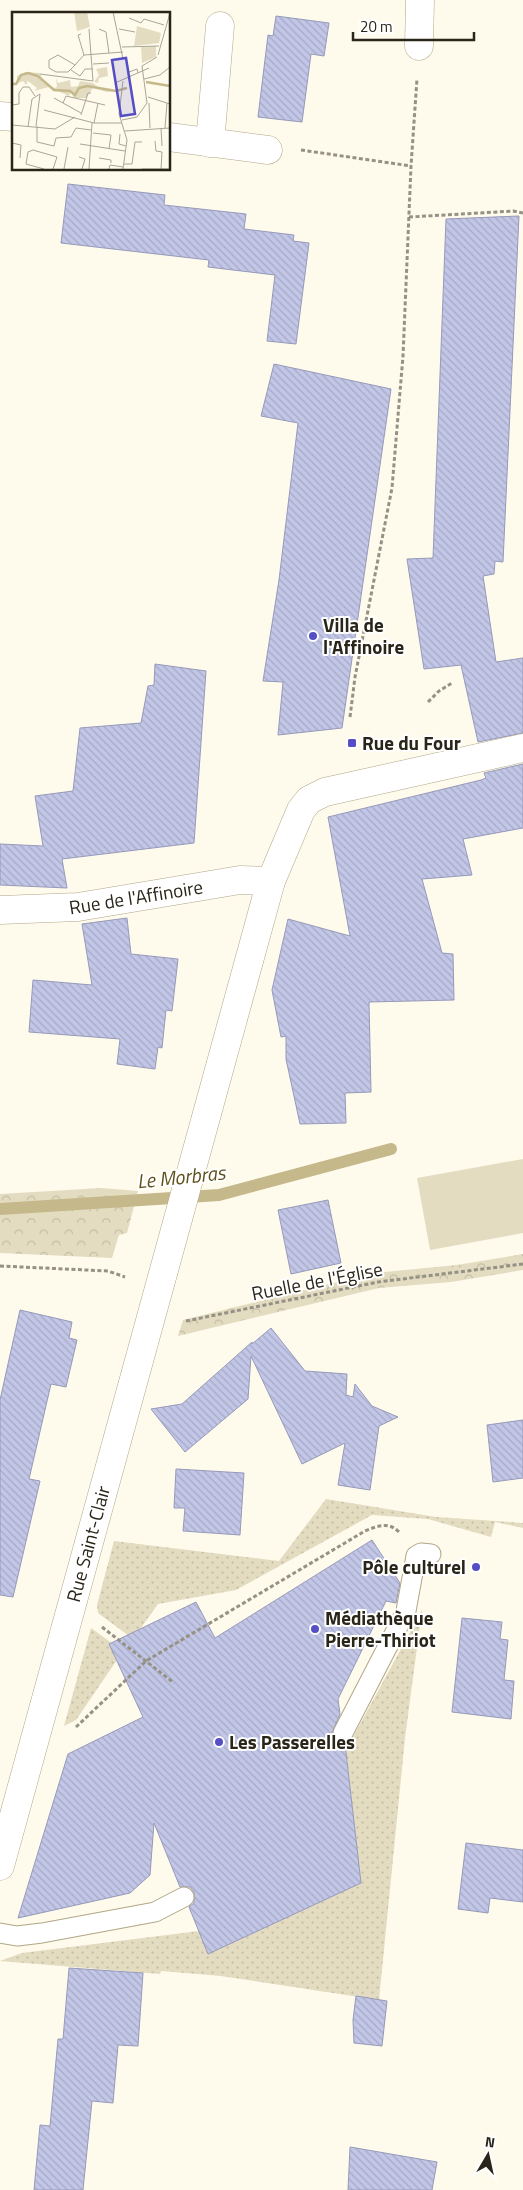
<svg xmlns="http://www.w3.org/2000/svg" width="523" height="2190" viewBox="0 0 523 2190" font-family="'Titillium Web',sans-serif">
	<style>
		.grass { fill: url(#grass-dots) }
		.forest { fill: url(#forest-crowns) }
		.pitch { fill: #e4dcc1 }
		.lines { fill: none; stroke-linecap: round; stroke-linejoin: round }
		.stream { stroke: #c5b88b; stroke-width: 12 }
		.building { fill: url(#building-back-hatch); stroke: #969ab9 }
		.service-casing { stroke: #b1a787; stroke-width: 21 }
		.minor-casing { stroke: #b1a787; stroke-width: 29 }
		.tertiary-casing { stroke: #b1a787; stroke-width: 29 }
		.path { stroke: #959184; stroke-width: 3; stroke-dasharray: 4 2.5; stroke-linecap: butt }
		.service { stroke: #fff; stroke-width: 19 }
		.minor { stroke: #fff; stroke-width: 28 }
		.tertiary { stroke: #fff; stroke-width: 28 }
		.poi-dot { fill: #554ec5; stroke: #fff; stroke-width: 2 }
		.labels { text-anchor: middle; stroke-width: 4; stroke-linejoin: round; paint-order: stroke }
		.poi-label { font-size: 19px; font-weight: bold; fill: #292518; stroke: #fff; text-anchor: start }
		.street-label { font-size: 19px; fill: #292518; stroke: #fff }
		.water-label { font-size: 20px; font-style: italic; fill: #5e501b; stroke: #fff }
		.inset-river { fill: none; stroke: #c5b88b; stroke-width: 2.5 }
		.inset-road { fill: none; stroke: #a9a597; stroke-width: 1 }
		.view { fill: #554ec5; fill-opacity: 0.15; stroke: #554ec5; stroke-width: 2.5 }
		.inset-edge { fill: none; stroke: #292518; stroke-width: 2.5 }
	</style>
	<defs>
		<pattern id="grass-dots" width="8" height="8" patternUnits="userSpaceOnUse" patternTransform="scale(1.25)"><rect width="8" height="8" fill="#e4dcc1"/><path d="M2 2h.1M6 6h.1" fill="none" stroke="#c4bda5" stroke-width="1.8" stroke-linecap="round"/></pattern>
		<pattern id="forest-crowns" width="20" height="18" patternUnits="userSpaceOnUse" patternTransform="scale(1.25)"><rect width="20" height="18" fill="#e4dcc1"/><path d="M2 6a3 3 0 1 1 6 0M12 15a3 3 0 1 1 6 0" fill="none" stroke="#c4bda5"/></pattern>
		<pattern id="building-back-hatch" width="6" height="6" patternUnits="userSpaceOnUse" patternTransform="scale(1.25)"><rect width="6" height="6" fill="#c2c6e7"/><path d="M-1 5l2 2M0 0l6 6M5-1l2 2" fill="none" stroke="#a7aac5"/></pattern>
	</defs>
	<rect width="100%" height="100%" fill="#fefaec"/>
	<g class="grass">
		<polygon points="326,1499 436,1517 523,1523 523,1528 495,1522 491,1537 428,1519 372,1515 236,1590 158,1604 133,1639 98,1613 97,1605 114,1541 279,1561"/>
		<polygon points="422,1610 405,1738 379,2000 221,1976 161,1971 160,1974 0,1961 22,1953 199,1931 209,1953 361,1883 346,1750"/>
		<polygon points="91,1628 123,1651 76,1720 64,1726"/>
	</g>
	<g class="forest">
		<polygon points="101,1188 138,1191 127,1233 119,1235 112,1258 0,1253 0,1194"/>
		<polygon points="523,1254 523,1270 451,1282 379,1288 178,1336 183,1320 374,1273 457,1265"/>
	</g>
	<polygon class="pitch" points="523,1159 523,1233 430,1250 417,1178"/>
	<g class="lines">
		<polyline class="stream" points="0,1209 219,1195 391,1149"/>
	</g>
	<g class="building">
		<polygon points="276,16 329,23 324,56 311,54 302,122 258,117 268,35 273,36"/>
		<polygon points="68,184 165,195 164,205 246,214 244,229 294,235 293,241 309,243 296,344 267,341 275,275 208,267 209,260 61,243"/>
		<polygon points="519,216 503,562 495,561 494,574 483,576 496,662 523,658 523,733 478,742 461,665 424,669 407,559 433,558 446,219"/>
		<polygon points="274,364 391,389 342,728 278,735 283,682 263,681 279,580 298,423 261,416"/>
		<polygon points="155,664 206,671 194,843 62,859 67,888 0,885 0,844 43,846 35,796 73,791 80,728 141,723 148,686 154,685"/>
		<polygon points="523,764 523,828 463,839 472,875 422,879 442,953 453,954 454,1000 369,1002 371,1092 345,1093 346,1123 300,1124 286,1059 286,1036 281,1037 272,990 288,919 350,936 328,817 481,780 486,778 484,773"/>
		<polygon points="127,918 131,954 178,959 172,1011 166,1010 162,1048 158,1047 155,1069 117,1064 120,1039 29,1032 33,980 92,985 82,924"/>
		<polygon points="328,1200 341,1263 291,1274 278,1210"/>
		<polygon points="20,1310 72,1322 69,1338 77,1340 66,1387 51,1384 29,1479 40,1481 13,1597 0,1595 0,1400"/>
		<polygon points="271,1328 305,1371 347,1374 346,1395 353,1397 355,1384 372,1406 398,1417 379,1426 370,1490 338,1485 345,1443 302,1464 251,1356 248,1399 185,1452 151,1409 182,1404 252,1342 252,1344"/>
		<polygon points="523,1420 523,1478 493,1482 487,1425"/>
		<polygon points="176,1469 244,1473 240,1535 183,1531 185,1508 174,1508"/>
		<polygon points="372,1540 400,1583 396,1603 386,1601 338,1699 340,1714 332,1733 337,1743 345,1744 361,1883 208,1954 189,1907 194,1903 194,1892 190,1887 180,1887 154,1823 150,1875 130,1893 18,1918 68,1754 143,1717 109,1644 196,1602 215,1638"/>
		<polygon points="462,1618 502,1622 500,1639 508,1640 504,1680 514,1681 511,1719 452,1712"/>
		<polygon points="466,1843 523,1850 523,1902 490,1898 488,1913 458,1909"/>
		<polygon points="69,1968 143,1973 138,2046 118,2045 113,2103 92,2101 83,2190 34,2190 40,2125 50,2126 58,2039 63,2039"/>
		<polygon points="356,1996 387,2001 382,2046 354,2043 353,2020"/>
		<polygon points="350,2147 437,2162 432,2190 348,2190"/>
	</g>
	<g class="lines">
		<g class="service-casing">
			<g id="service">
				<polyline points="343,1733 406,1611 416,1556 421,1553 431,1554"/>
				<polyline points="0,1933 17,1936 42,1933 155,1912 184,1897"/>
			</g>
		</g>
		<g class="minor-casing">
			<g id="minor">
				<polyline points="419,46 420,0"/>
				<polyline points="0,116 14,117"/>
				<polyline points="169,137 268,150"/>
				<polyline points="210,143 220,26"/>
				<polyline points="0,910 78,907 240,880 271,881"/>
			</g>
		</g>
		<g class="tertiary-casing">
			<polyline id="tertiary" points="0,1866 271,881 301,810 309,800 325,792 523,748"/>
		</g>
		<g class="path">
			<polyline points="301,150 411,166"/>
			<polyline points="409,217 513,211 523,213"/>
			<polyline points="428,702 439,691 452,683"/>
			<polyline points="350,717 355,677 392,488 403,356 411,166 417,79"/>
			<polyline points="0,1266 108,1271 125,1277"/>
			<polyline points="186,1321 378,1282 523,1264"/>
			<polyline points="102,1627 174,1683"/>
			<path d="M76 1727 146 1661 365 1531C378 1526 388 1521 399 1532"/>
		</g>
		<use href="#service" class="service"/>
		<use href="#minor" class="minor"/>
		<use href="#tertiary" class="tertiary"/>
	</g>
	<g class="poi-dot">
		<circle cx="313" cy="636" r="5"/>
		<rect x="347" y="738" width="10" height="10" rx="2.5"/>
		<circle cx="476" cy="1567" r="5"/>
		<circle cx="315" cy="1629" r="5"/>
		<circle cx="219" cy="1742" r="5"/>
	</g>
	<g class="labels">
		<g class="poi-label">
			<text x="323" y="632">Villa de<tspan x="323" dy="22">l'Affinoire</tspan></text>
			<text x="362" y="750">Rue du Four</text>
			<text x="466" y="1574" text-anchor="end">Pôle culturel</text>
			<text x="325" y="1625">Médiathèque<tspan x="325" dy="22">Pierre-Thiriot</tspan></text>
			<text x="229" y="1749">Les Passerelles</text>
		</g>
		<g class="street-label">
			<text transform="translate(136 897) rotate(-9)" y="7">Rue de l'Affinoire</text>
			<text transform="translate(317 1281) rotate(-11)" y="7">Ruelle de l'Église</text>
			<text transform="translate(88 1544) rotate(-75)" y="7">Rue Saint-Clair</text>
		</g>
		<g class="water-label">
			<text transform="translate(181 1177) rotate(-6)" y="7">Le Morbras</text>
		</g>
	</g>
	<g transform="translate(12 12)">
		<rect width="158" height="158" fill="#fefaec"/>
		<path d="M95 55 96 64 87 66 86 71 82 70 87 63 84 57ZM14 60 28 61 31 70 42 76 45 75 44 66 46 71 58 68 59 75 66 74 68 69 81 71 90 78H109L95 80 81 76 74 86H62L59 80 57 84 37 75 22 79 25 76 16 69 14 73 11 69 0 74 5 72V64Z" fill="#e4dcc1"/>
		<path d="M125 14 149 21 147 31 122 34ZM144 34V45L130 51 129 35Z" fill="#e4dcc1"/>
		<path d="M62 0H75L78 15 65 19Z" fill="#e4dcc1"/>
		<path class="inset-river" d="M134 70 158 74M0 72H4L9 63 16 61 26 64 42 78 58 79 63 83 67 76 75 74 104 79 115 76"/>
		<path class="inset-road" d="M101 0 111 47M117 6 129 11 132 7M132 7 152 13M87 17 94 20 97 41M107 17 123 20M69 22 66 23 72 43M110 35 147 34M72 43 111 40M146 43 158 1M81 52 97 51M115 52 117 60 125 57 126 61M63 53 56 60H44L37 56V48L46 43 63 53 72 43M59 58 68 64 73 57H81M28 62 81 69 77 17M132 67 148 63 158 55M103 71 137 56M136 85 158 92M42 86 69 101M51 91 54 84 93 93M137 91 138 116M0 93 7 92V81L11 75H17L23 84M32 98 82 111H110M69 103 76 81H79M110 108 125 105 135 91 130 54 145 45M82 111 86 91M0 113 43 117 63 105M25 114V130L42 134 44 126 59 125 64 116 79 118M16 115 20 87 28 82 24 114M149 116 150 134M153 116 155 91M113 119 158 116M81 121 99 123 97 137M108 122 107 132 114 134M143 129 144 139 150 140 149 157M0 131 9 133 8 146M68 132 113 139M67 145 73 147 70 157M87 146 99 148V151M112 152H120L123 130H130M32 157 14 152 16 140 21 138 45 145 41 157M52 157 56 135M77 157 80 111M97 157 98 153 111 155M111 157 115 128 107 102 111 69M130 157H158"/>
		<path class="view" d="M114 46 123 102 109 104 100 48Z"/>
		<rect width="158" height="158" class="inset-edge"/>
	</g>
	<g transform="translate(488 2155) rotate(9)" stroke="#ffffff" stroke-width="4" paint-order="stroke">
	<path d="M0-4L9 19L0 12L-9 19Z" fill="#292518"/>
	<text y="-8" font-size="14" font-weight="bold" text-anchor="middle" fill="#292518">N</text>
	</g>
	<path d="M353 32v8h121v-8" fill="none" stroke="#292518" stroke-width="2.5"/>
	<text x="360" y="32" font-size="15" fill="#292518" stroke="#ffffff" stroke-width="4" paint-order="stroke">20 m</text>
</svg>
